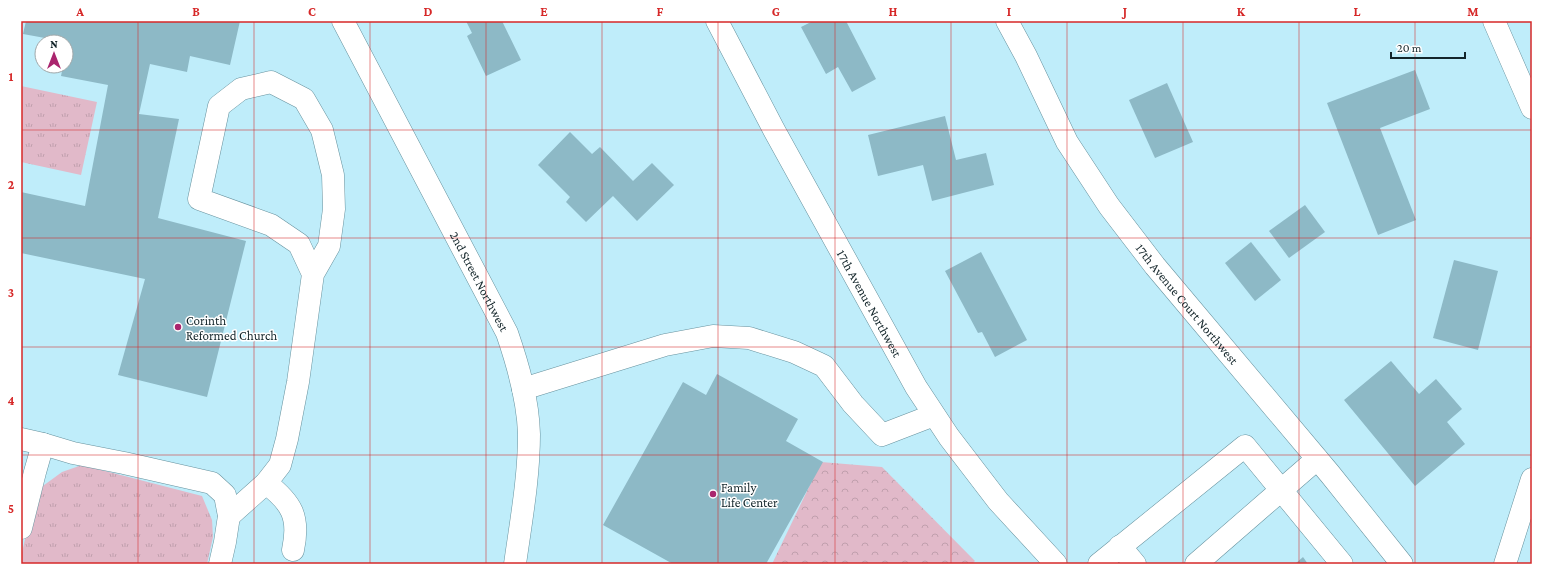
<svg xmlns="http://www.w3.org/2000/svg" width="1553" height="585" viewBox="0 0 1553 585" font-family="'Crimson Pro',serif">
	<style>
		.grass { fill: url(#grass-tufts) }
		.forest { fill: url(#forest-crowns) }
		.building { fill: #8db9c6 }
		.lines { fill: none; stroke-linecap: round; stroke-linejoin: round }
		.minor-casing { stroke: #67929e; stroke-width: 23 }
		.major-casing { stroke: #67929e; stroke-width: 23 }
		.minor { stroke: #fff; stroke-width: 22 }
		.major { stroke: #fff; stroke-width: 22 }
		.grid { fill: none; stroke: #d62828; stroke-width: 1; stroke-opacity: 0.55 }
		.poi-dot { fill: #aa256e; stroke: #fff; stroke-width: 1.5 }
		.labels { text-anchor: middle; stroke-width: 3; stroke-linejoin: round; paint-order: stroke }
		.street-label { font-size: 13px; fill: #13252a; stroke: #fff }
		.poi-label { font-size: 13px; fill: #13252a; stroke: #fff; text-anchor: start }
		.neatline { fill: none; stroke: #d62828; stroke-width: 1.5 }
		.grid-label { font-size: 13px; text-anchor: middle; font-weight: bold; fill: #d62828 }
	</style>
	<defs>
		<pattern id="grass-tufts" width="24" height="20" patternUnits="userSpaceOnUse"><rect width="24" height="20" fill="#e1b9c9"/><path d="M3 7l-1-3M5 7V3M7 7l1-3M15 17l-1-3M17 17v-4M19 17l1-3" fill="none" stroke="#c09fad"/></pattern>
		<pattern id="forest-crowns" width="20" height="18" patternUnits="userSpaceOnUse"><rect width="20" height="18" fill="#e1b9c9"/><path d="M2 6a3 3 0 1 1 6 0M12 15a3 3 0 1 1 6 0" fill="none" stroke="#c09fad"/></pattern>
	</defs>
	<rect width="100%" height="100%" fill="#bfedfa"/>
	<g class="grass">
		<polygon points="21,86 97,102 81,175 21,162"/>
		<polygon points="82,465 202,496 212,520 213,537 207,564 21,564 21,557 36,491 62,472"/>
	</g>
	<polygon class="forest" points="821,462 882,467 975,561 972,564 772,564"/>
	<g class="building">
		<polygon points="26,21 240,21 230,65 190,56 187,72 150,64 139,114 179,119 158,218 246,241 207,397 118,375 145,279 21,253 21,192 85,206 108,85 61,76 63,66 66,66 67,42 23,34"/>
		<polygon points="466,21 502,21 521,60 486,76 467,36 472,33"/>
		<polygon points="813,21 846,21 876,79 852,92 838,67 826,74 801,27"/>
		<polygon points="1415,70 1430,109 1380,128 1416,220 1378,235 1327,103"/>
		<polygon points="1167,83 1193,142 1155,158 1129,100"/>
		<polygon points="945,116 956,160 986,153 994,185 932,201 923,165 878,176 868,135"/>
		<polygon points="570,132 592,154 600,147 633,181 652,163 674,185 637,221 613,196 586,222 566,202 570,197 538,165"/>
		<polygon points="1305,205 1325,232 1289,258 1269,231"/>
		<polygon points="1251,242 1281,280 1255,301 1225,263"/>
		<polygon points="981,252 1027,340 995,357 982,332 978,333 945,271"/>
		<polygon points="1454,260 1498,271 1478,350 1433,338"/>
		<polygon points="1391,361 1419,394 1436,379 1462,409 1447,422 1465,444 1415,486 1344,400"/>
		<polygon points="717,374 798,419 786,441 823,462 766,564 673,564 603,525 683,382 706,395"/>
		<polygon points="1303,557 1308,564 1295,564"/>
	</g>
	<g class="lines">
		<g class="minor-casing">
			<g id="minor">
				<path id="s1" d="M343 21 507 333C518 365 528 399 529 434 529 478 521 521 515 564"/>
				<path id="s2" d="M717 21 774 130 916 387 949 437 998 501 1056 564"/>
				<path id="s3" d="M1007 21 1026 56 1067 142 1109 206 1155 266 1330 474 1402 564"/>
				<polyline points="1494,21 1532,108"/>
				<polyline points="523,389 665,345 713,336 749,338 794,352 824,366 853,404 882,435 934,415"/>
				<polyline points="21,439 43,444"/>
				<path d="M266 483C292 503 300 517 293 550"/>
				<polyline points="229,516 266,483 280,465 287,439 298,382 313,274 299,244 271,225 199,199 219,106 241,89 271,82 304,99 322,130 333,175 334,209 329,246 313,274"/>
				<polyline points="21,528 35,472 43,444 73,453 124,463 212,483 225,495 229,516 225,542 220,564"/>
				<polyline points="1120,546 1135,564"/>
				<polyline points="1099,564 1245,446 1342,564"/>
				<polyline points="1196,564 1317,459"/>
			</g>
		</g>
		<g class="major-casing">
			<polyline id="major" points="1505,564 1532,479"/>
		</g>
		<use href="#minor" class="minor"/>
		<use href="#major" class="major"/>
	</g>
	<path class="grid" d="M138 21V564M254 21V564M370 21V564M486 21V564M602 21V564M718 21V564M835 21V564M951 21V564M1067 21V564M1183 21V564M1299 21V564M1415 21V564M21 130H1532M21 238H1532M21 347H1532M21 455H1532"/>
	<g class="poi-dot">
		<circle cx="178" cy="327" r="4"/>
		<circle cx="713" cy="494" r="4"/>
	</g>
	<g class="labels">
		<g class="street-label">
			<text dy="5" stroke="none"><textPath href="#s1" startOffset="294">2nd Street Northwest</textPath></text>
			<text dy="5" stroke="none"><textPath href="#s2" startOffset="321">17th Avenue Northwest</textPath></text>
			<text dy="5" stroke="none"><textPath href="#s3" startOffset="337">17th Avenue Court Northwest</textPath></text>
		</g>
		<g class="poi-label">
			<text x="186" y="325">Corinth<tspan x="186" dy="15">Reformed Church</tspan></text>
			<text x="721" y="492">Family<tspan x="721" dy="15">Life Center</tspan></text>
		</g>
	</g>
	<rect width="1553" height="585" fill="none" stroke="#ffffff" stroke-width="44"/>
	<g transform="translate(54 54)"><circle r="19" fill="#ffffff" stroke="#a1a8aa"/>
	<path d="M0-3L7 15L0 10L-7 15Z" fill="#aa256e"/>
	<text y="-6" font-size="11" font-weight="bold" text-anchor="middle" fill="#13252a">N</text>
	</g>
	<path d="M1391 52v6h74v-6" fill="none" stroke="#13252a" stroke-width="2"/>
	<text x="1397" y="52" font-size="12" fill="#13252a" stroke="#ffffff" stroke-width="3" paint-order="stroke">20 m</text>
	<rect x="22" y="22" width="1509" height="541" class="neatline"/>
	<g class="grid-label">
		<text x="80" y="16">A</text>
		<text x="196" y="16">B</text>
		<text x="312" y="16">C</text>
		<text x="428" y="16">D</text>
		<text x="544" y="16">E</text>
		<text x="660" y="16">F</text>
		<text x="776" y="16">G</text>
		<text x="893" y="16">H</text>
		<text x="1009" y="16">I</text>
		<text x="1125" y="16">J</text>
		<text x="1241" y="16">K</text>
		<text x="1357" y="16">L</text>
		<text x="1473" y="16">M</text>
		<text x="11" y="81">1</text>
		<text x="11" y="189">2</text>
		<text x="11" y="297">3</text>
		<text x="11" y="405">4</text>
		<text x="11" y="513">5</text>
	</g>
</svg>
